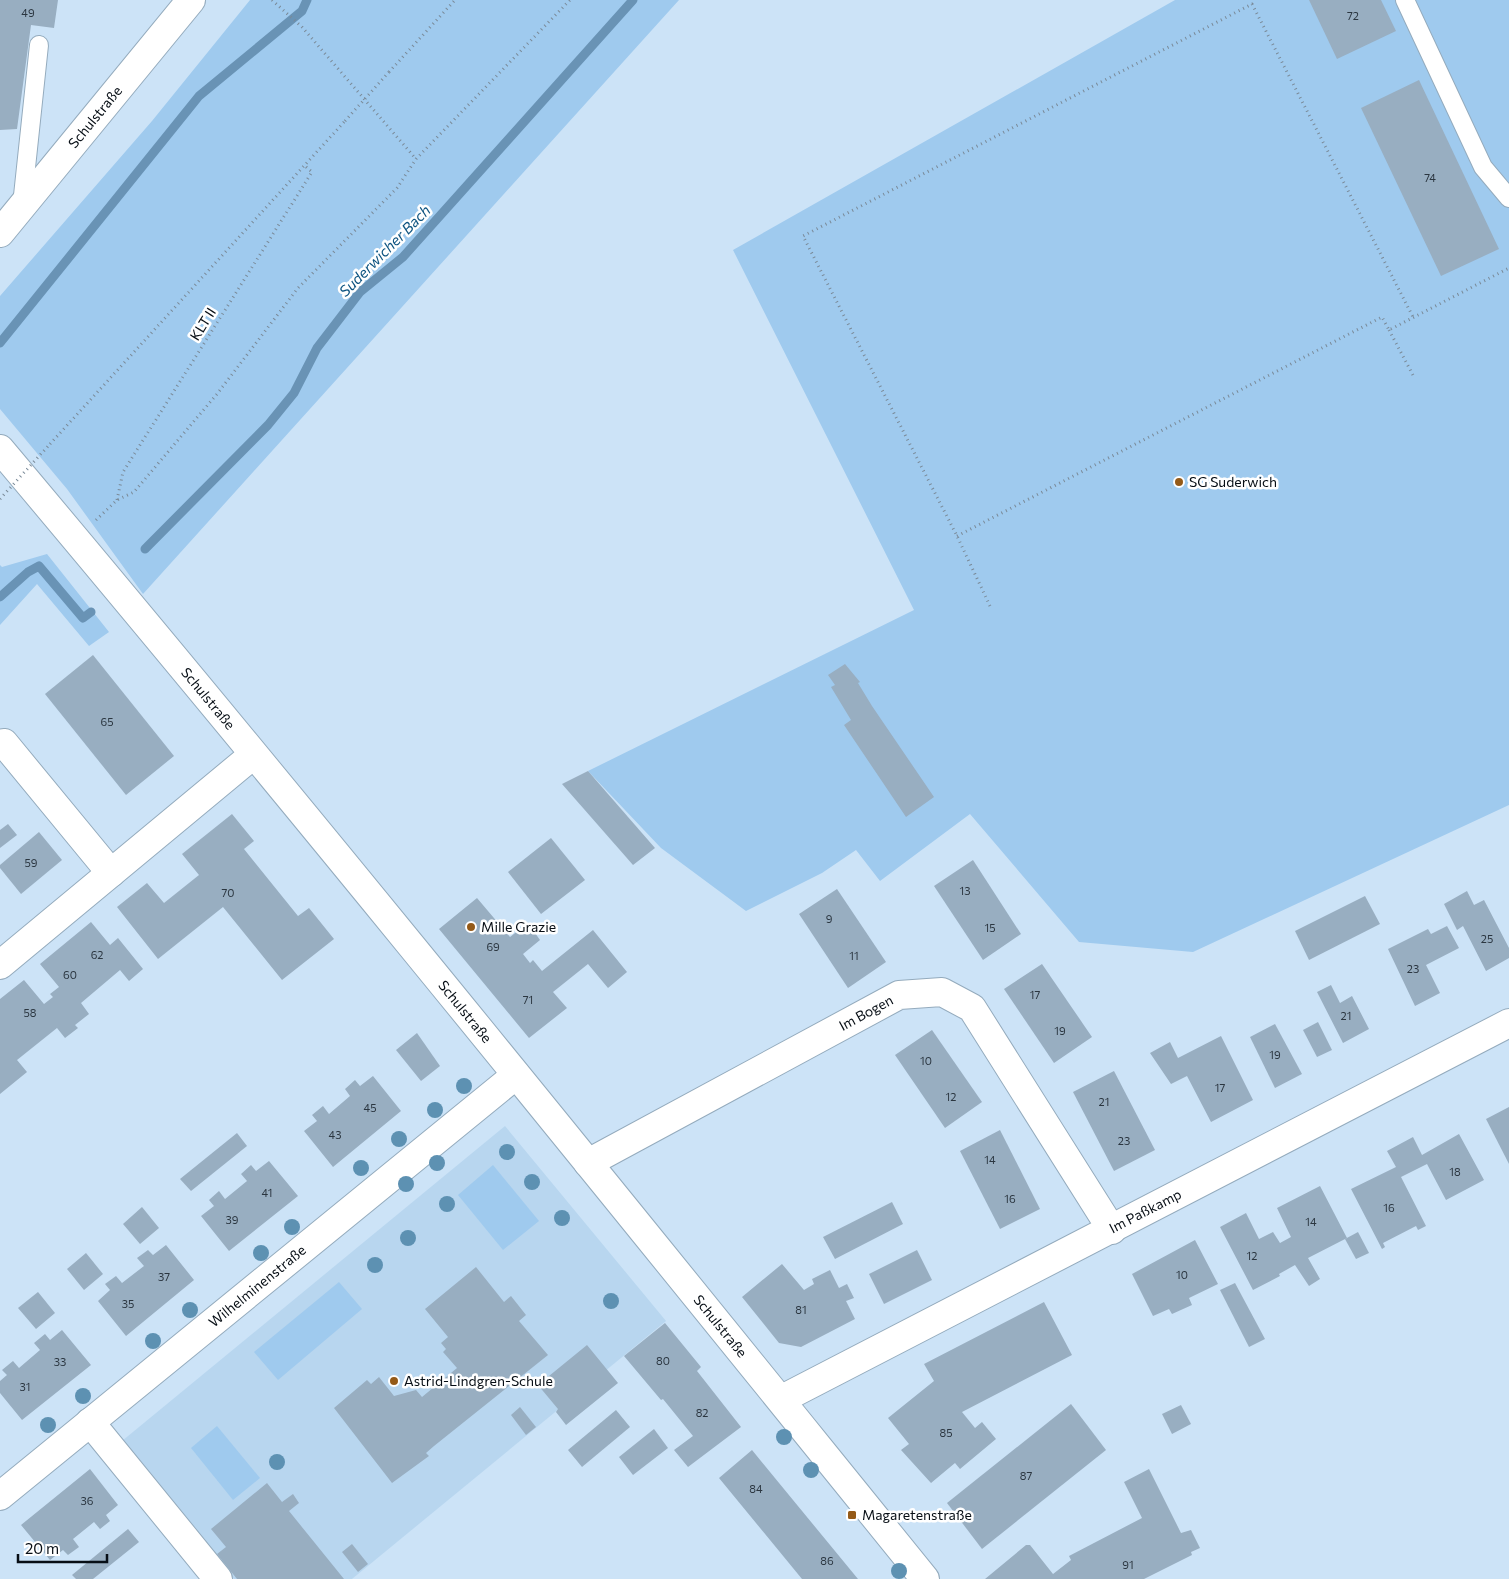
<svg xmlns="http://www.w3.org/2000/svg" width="1509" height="1579" font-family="Commissioner,sans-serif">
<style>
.built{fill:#b8d6ef}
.green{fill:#9fcaee}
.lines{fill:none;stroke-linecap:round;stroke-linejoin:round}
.stream{stroke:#6993b5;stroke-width:9}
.building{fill:#98aec1}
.service-casing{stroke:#94abbd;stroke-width:20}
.minor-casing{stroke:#94abbd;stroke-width:30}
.path{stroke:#7a8a98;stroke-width:3;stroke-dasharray:1 4;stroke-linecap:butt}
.service{stroke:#fff;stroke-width:18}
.minor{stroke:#fff;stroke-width:28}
.path-bridge{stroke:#7a8a98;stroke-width:3;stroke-dasharray:1 4;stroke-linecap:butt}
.tree{fill:#5d91b2}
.poi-dot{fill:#945a18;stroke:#fff;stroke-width:2}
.labels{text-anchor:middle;stroke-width:5;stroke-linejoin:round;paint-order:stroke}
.number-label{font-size:11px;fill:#2b3640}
.street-label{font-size:14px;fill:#070e15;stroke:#fff}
.poi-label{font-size:14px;fill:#070e15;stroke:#fff;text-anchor:start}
.water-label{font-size:15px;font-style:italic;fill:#0e5481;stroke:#fff}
</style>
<rect width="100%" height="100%" fill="#cce3f7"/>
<!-- built -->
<polygon class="built" points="505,1126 666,1321 352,1579 234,1579 122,1441"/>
<!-- green -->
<g class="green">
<polygon points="250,0 679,0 143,594 67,489 0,409 0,296 152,121"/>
<polygon points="1175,0 1509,0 1509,805 1193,952 1079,942 970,814 880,881 856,850 822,873 746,911 661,848 588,771 914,610 733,250"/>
<polygon points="47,554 109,632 89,646 37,584 0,625 0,565 2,567"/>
<polygon points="493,1165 539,1221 503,1250 458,1195"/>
<polygon points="339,1282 362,1309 278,1380 254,1352"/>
<polygon points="217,1426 260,1478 233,1500 191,1448"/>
</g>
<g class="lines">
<!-- stream -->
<g class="stream">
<polyline points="0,343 199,96 302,11 307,0"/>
<polyline points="145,549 268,425 294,393 317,348 360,292 403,257 633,0"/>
<polyline points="0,597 28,572 39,566 83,618 91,612"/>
</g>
</g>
<!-- building -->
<g class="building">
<polygon points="0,0 58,0 54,28 31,25 17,129 0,130"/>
<polygon points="1309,0 1381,0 1396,31 1337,59"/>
<polygon points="1419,80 1499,249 1441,276 1361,108"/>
<polygon points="93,655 174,756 126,795 45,694"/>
<polygon points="845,664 860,682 858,683 872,706 934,797 906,817 844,725 851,720 831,687 835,685 828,675"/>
<polygon points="588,771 655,848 633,865 562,784"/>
<polygon points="232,814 254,841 244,849 298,916 309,908 334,939 282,980 223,907 158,959 117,907 147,883 164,903 199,875 182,854"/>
<polygon points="8,824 17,835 0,848 0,830"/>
<polygon points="39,832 62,860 21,894 0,868 0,865"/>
<polygon points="551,838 585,880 541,914 508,872"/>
<polygon points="973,860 1021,934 983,960 934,886"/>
<polygon points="837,889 886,962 848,988 799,914"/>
<polygon points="1467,891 1474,905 1484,900 1509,948 1509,958 1486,971 1463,926 1457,930 1444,904"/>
<polygon points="1365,896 1380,924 1309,960 1295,931"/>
<polygon points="477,898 510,937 528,923 540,940 523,954 530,963 533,960 542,971 593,930 627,972 608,988 588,964 553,992 567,1008 529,1038 439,929"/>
<polygon points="91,922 110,945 118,938 143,969 129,981 120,970 81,1003 89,1014 75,1025 78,1028 65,1038 57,1028 17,1060 27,1072 0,1094 0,999 24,980 44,1004 53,997 50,994 59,987 40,964"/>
<polygon points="1447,926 1459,948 1426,965 1440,993 1415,1006 1388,949 1428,929 1431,934"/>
<polygon points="1042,964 1092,1037 1054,1063 1004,989"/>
<polygon points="1331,985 1340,1003 1352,996 1369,1029 1343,1043 1317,992"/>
<polygon points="1318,1022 1332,1050 1317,1057 1303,1030"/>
<polygon points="1275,1024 1302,1074 1275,1088 1250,1037"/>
<polygon points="932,1030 982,1102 945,1128 895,1055"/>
<polygon points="417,1033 440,1066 421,1081 396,1050"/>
<polygon points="1221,1036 1253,1100 1211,1122 1187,1076 1171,1084 1150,1053 1170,1042 1178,1058"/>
<polygon points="1114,1071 1155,1150 1114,1171 1073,1092"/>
<polygon points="373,1076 401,1111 333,1167 304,1131 317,1121 312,1115 323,1106 329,1114 350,1096 345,1089 355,1080 360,1086"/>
<polygon points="1509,1107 1509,1164 1486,1119"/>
<polygon points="1000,1130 1040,1209 1000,1229 960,1151"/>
<polygon points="237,1133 247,1146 191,1191 180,1179"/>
<polygon points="1459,1134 1484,1180 1446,1200 1427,1164 1401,1177 1426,1226 1418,1230 1416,1226 1383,1243 1385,1247 1382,1249 1351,1189 1396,1167 1387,1151 1413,1137 1422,1155"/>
<polygon points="269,1161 298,1196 229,1251 201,1216 214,1206 209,1200 219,1191 225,1199 247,1181 241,1174 251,1165 256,1171"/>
<polygon points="1320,1186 1347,1238 1308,1258 1320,1279 1309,1286 1295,1265 1279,1274 1280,1276 1253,1290 1220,1227 1246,1213 1259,1239 1273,1232 1280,1243 1291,1237 1277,1208"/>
<polygon points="892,1202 903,1224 835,1259 823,1237"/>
<polygon points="142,1207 159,1228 140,1244 123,1224"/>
<polygon points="1358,1232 1369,1253 1356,1259 1345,1239"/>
<polygon points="1195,1240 1218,1284 1189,1298 1192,1305 1172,1314 1169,1309 1153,1316 1132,1274"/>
<polygon points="166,1245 194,1280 126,1336 98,1301 110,1290 105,1284 116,1276 122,1283 144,1266 137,1258 148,1250 153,1255"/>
<polygon points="917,1250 932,1280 884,1304 869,1274"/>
<polygon points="86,1253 103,1274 84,1290 67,1269"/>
<polygon points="782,1264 804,1290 814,1284 812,1279 830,1270 839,1288 847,1284 854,1298 846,1301 855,1319 801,1347 779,1343 742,1297"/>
<polygon points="476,1267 504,1302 511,1296 526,1315 519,1321 548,1355 434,1446 426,1453 429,1456 392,1483 334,1408 367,1380 371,1384 379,1377 394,1396 416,1390 422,1397 457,1368 443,1352 446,1349 441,1343 448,1337 425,1309"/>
<polygon points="1235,1283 1265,1339 1249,1347 1220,1290"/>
<polygon points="38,1292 55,1313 36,1329 18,1308"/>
<polygon points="1044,1302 1072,1355 962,1412 975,1428 982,1422 996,1439 960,1469 955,1463 931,1483 901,1450 909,1444 888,1418 934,1381 924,1364"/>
<polygon points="665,1323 701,1367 697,1371 741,1427 688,1467 674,1450 693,1436 663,1399 661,1400 624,1356"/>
<polygon points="62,1330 91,1365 22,1420 0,1393 0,1381 7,1375 2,1370 13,1361 19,1368 40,1350 34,1343 45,1334 50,1340"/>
<polygon points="587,1345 618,1383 566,1425 556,1412 558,1409 538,1385"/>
<polygon points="1071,1404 1106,1450 982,1549 947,1503"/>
<polygon points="1181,1405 1191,1424 1172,1434 1162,1414"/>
<polygon points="520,1407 536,1427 526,1435 511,1415"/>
<polygon points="616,1410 630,1427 582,1467 568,1450"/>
<polygon points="654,1429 668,1448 633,1475 619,1457"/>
<polygon points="752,1450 793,1500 858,1579 802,1579 719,1478"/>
<polygon points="90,1469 118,1505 106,1515 110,1521 100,1529 94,1522 73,1539 79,1547 68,1555 63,1550 50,1560 21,1525"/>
<polygon points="1149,1469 1181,1533 1191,1530 1200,1548 1191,1552 1192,1555 1144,1579 985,1579 1026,1545 1030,1545 1053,1574 1071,1560 1069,1556 1142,1518 1124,1482"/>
<polygon points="267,1483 282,1502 293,1494 299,1503 289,1511 344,1579 237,1579 217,1554 226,1547 211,1529"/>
<polygon points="128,1529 139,1542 93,1579 76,1579 72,1575"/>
<polygon points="352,1544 368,1564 358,1572 342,1552"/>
</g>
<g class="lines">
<defs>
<g id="service">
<polyline points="1405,0 1483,167 1509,198"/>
<polyline points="22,205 39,45"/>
</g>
<g id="minor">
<path id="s1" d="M0 233 191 0"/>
<path id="s2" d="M0 449C314 822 619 1201 925 1579"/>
<polyline points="4,743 111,873"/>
<polyline points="0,965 253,755"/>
<path id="s3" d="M588 1163 899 995 942 992 972 1008 1112 1230"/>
<path id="s4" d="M782 1399 1509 1023"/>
<polyline points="90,1422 218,1579"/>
<path id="s5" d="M0 1496 516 1075"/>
</g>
</defs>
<!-- service casing -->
<use href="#service" class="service-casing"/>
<!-- minor casing -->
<use href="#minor" class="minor-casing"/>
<!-- path -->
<g class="path">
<polyline points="272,0 302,27 416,159"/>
<polyline points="389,72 455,0"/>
<polyline points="1389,330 1414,377"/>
<polyline points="50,444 345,121"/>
<polyline points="117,500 123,472 312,172 305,166"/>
<polyline points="96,520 117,500 134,492 217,394 298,288 397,188 416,159 570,0"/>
<polyline points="957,536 1382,317 1389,330 1509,268"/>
<polyline points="990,606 957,536 803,236 1252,4 1413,317"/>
</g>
<!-- service -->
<use href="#service" class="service"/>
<!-- minor -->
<use href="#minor" class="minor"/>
<!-- path-bridge -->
<g class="path-bridge">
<polyline points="345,121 389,72"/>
<polyline points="0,499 50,444"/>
</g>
</g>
<!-- trees -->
<g class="tree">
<circle cx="464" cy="1086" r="8"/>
<circle cx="435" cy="1110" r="8"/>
<circle cx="399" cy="1139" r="8"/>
<circle cx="507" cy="1152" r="8"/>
<circle cx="437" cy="1163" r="8"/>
<circle cx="361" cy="1168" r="8"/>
<circle cx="532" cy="1182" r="8"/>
<circle cx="406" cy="1184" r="8"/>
<circle cx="447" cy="1204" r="8"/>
<circle cx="562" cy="1218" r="8"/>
<circle cx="292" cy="1227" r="8"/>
<circle cx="408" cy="1238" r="8"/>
<circle cx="261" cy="1253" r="8"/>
<circle cx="375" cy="1265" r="8"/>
<circle cx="611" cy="1301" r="8"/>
<circle cx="190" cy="1310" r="8"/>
<circle cx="153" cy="1341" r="8"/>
<circle cx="83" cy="1396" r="8"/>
<circle cx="48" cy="1425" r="8"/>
<circle cx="784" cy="1437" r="8"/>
<circle cx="277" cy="1462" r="8"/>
<circle cx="811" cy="1470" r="8"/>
<circle cx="899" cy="1571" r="8"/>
</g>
<!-- markers -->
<g class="poi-dot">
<circle cx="1179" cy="482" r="5"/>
<circle cx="471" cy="927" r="5"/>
<circle cx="394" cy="1381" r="5"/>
<rect x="847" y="1510" width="10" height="10" rx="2.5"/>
</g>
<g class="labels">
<!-- number labels -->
<g class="number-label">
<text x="28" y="17">49</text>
<text x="1353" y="20">72</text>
<text x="1430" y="182">74</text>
<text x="107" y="726">65</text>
<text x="31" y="867">59</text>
<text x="965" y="895">13</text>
<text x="228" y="897">70</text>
<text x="829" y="923">9</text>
<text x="990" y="932">15</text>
<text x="1487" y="943">25</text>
<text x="493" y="951">69</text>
<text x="97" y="959">62</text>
<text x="854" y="960">11</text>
<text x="1413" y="973">23</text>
<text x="70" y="979">60</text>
<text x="1035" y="999">17</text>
<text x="528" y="1004">71</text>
<text x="30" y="1017">58</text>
<text x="1346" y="1020">21</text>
<text x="1060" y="1035">19</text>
<text x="1275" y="1059">19</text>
<text x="926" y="1065">10</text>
<text x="1220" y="1092">17</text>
<text x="951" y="1101">12</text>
<text x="1104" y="1106">21</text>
<text x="370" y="1112">45</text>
<text x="335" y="1139">43</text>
<text x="1124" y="1145">23</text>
<text x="990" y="1164">14</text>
<text x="1455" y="1176">18</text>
<text x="267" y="1197">41</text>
<text x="1010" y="1203">16</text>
<text x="1389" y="1212">16</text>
<text x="232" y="1224">39</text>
<text x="1311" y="1226">14</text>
<text x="1252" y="1260">12</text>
<text x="1182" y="1279">10</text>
<text x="164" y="1281">37</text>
<text x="128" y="1308">35</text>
<text x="801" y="1314">81</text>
<text x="663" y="1365">80</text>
<text x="60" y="1366">33</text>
<text x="25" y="1391">31</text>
<text x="702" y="1417">82</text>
<text x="946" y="1437">85</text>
<text x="1026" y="1480">87</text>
<text x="756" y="1493">84</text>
<text x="87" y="1505">36</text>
<text x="827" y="1565">86</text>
<text x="1128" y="1569">91</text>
</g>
<!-- street labels -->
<g class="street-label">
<text dy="5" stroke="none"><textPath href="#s1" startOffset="150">Schulstraße</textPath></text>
<text transform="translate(203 324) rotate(-58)" y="5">KLT II</text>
<text dy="5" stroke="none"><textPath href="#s2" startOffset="325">Schulstraße</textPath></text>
<text dy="5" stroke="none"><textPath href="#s3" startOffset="316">Im Bogen</textPath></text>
<text dy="5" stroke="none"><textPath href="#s2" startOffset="730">Schulstraße</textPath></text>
<text dy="5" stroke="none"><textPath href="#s4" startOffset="409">Im Paßkamp</textPath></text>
<text dy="5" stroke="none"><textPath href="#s5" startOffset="332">Wilhelminenstraße</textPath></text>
<text dy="5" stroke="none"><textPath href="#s2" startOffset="1135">Schulstraße</textPath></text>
</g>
<!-- poi labels -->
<g class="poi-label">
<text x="1189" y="487">SG Suderwich</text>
<text x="481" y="932">Mille Grazie</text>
<text x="404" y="1386">Astrid-Lindgren-Schule</text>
<text x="862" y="1520">Magaretenstraße</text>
</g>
<!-- water labels -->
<g class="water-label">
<text transform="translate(385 251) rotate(-45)" y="5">Suderwicher Bach</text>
</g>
</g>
<!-- scale -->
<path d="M18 1554v8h89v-8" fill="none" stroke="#070e15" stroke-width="2.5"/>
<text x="25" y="1554" font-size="15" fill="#070e15" stroke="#ffffff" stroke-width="4" paint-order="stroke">20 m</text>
</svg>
